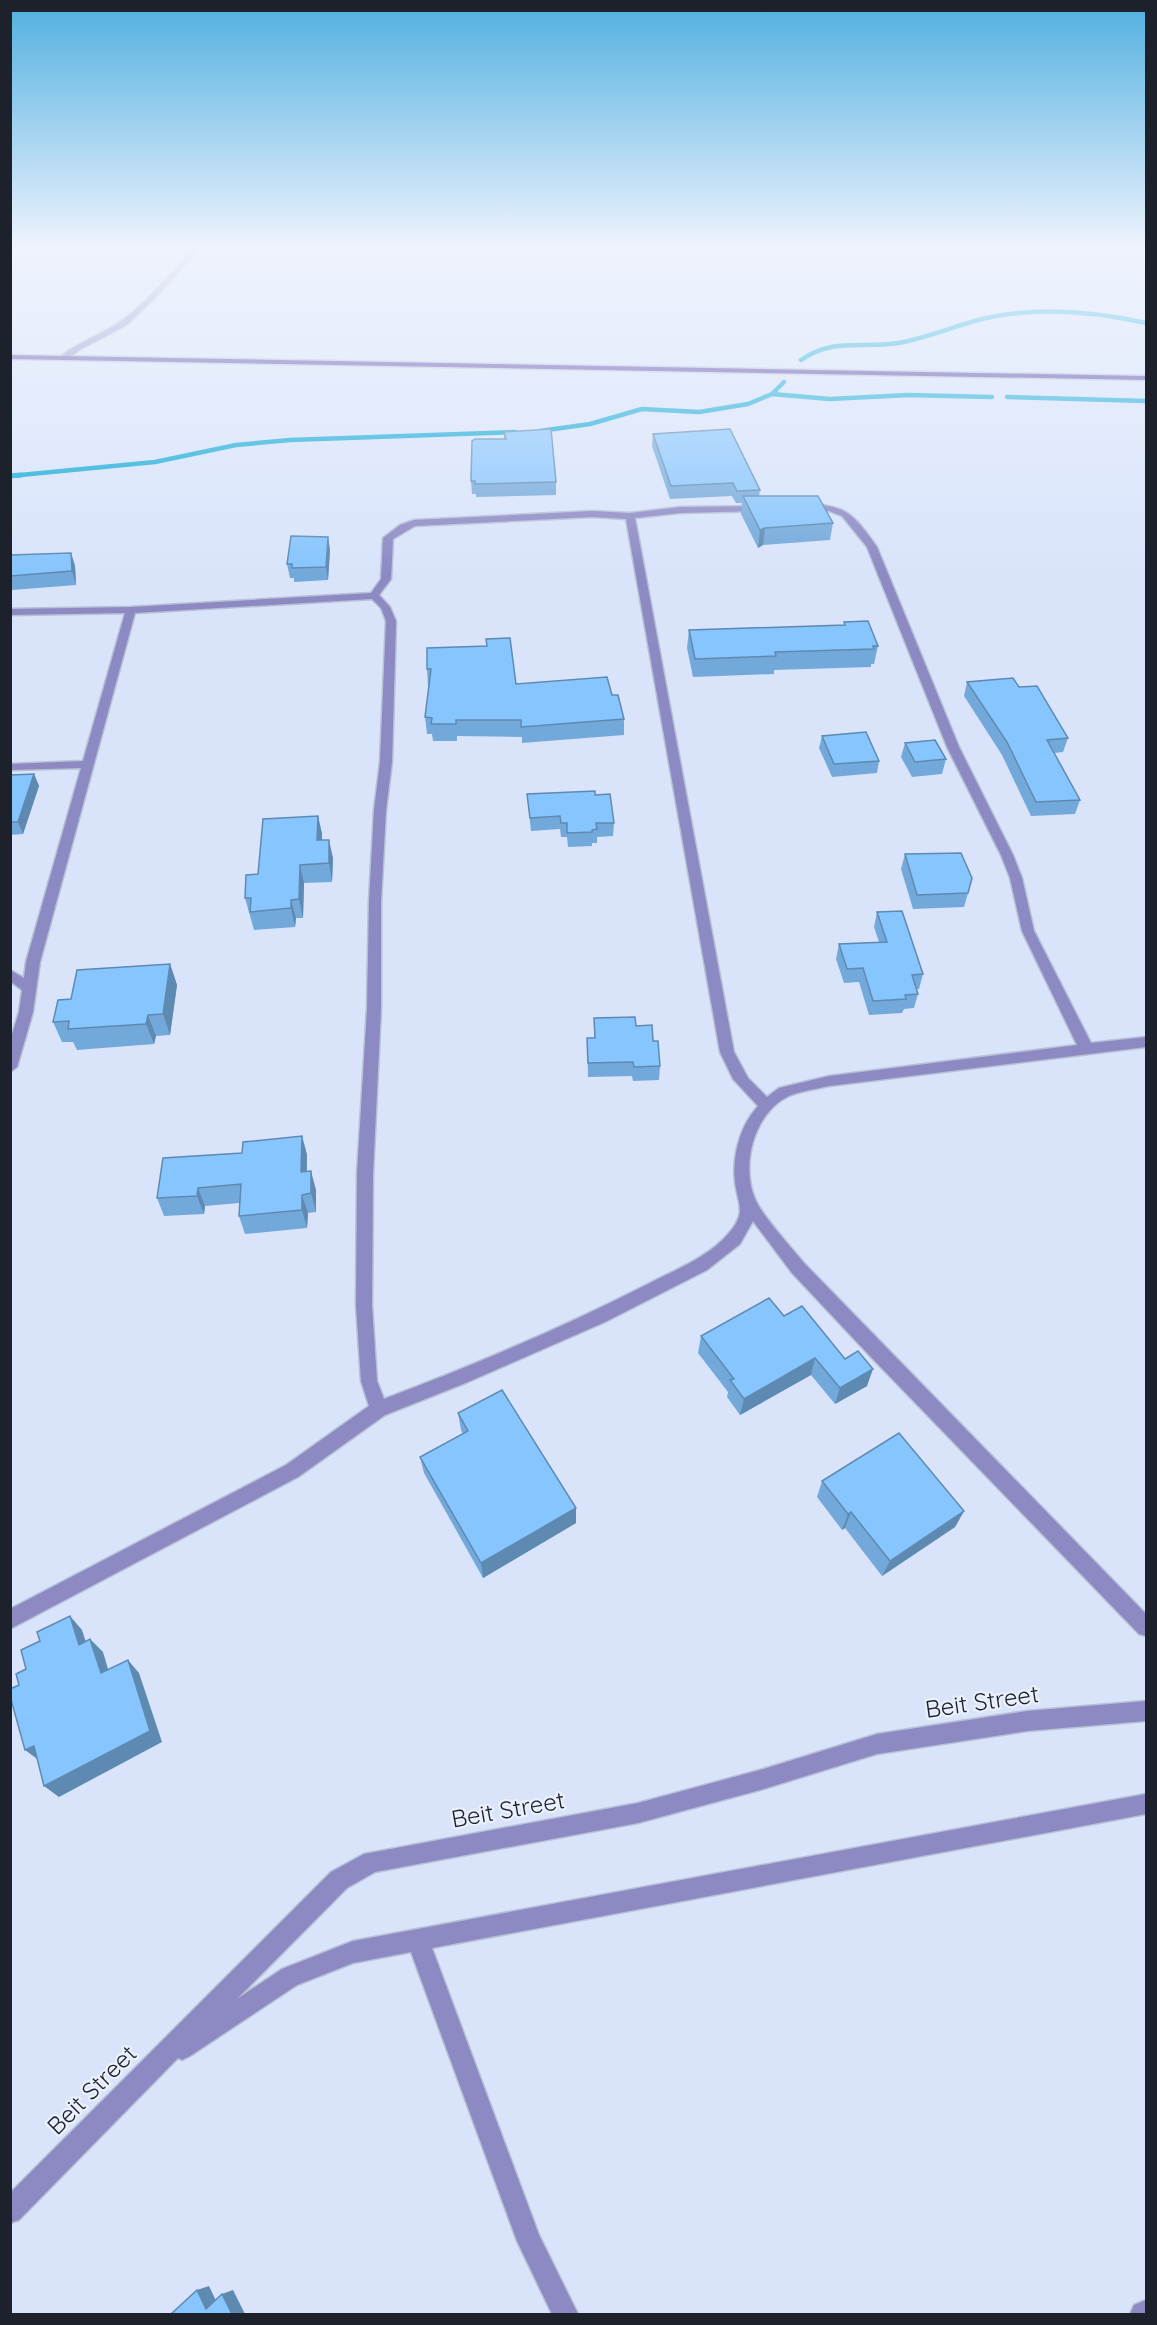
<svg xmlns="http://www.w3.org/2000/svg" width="1157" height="2325" font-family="Quicksand,sans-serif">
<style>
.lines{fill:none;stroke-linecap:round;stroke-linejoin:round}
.stream-far1{stroke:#0ba7d4;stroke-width:4.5}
.stream{stroke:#0ba7d4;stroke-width:5}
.minor-casing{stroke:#b7c1d6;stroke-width:3}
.primary-casing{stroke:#b7c1d6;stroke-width:3}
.minor{fill:#8d89c3;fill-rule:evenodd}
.primary{fill:#4c38a0;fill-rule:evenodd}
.wall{fill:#73a9da}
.shaded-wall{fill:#5e8ab1}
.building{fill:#86c5fd;stroke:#5e8ab1;stroke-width:1.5}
.labels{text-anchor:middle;stroke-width:4.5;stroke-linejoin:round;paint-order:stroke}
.near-street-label{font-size:24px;fill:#1c212b;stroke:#ebf1fc}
</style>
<rect width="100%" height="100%" fill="#d9e4fb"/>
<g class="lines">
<!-- stream-far1 -->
<g class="stream-far1">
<path d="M801 360C834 337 862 349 898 343 927 338 954 326 982 319 1036 306 1092 311 1146 323"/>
<polyline points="772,394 830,399 908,395 992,397"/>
<polyline points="1007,397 1146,401"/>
<polyline points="540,431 590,424 642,409 699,412 748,404 772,394 784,382"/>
<polyline points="10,476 155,462 236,445 290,440 515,432"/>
</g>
<!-- stream -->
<polyline class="stream" points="10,476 21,475"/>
<defs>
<g id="minor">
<path d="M193 249H200L154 299 127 325 81 349 67 360H61V356C79 341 102 335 121 321 149 301 170 273 193 249Z"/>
<path d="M804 504C845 504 854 514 877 547L959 747 1013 855 1022 878 1034 931 1091 1043 1146 1037V1047L829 1086C816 1089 800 1091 789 1096 753 1113 740 1167 756 1201 764 1218 791 1247 804 1263L1146 1614V1636L1139 1634 870 1356 792 1273 753 1221 740 1244 707 1270 605 1322 468 1382 385 1415 298 1477 10 1629V1609L286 1465 369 1406 361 1381 356 1305 357 1174 367 1009 369 901 374 810 380 762 386 621 381 608 372 599 135 613 40 962 33 1012 17 1067 10 1072V1041L19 1012 22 990 10 981V970L24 978 26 962 81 768 10 770V764L83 761 125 613 10 615V609L131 607 371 593 381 579 383 538 400 525 414 520 592 511 630 513 680 507 765 506V510L762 511 680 513 635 518 734 1052 748 1078 767 1097 779 1088 829 1076 1077 1045 1022 931 1010 878 1001 855 947 747 867 547 842 516 829 511 801 509V505ZM592 517 626 519 720 1052 733 1079 758 1106C740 1126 732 1155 735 1182 738 1205 747 1212 729 1233 709 1257 675 1270 648 1284 562 1328 474 1365 384 1399L377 1381 372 1305 373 1174 381 1009V901L386 810 392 762 396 621 390 607 379 595 391 579 393 539 415 526Z"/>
<polygon points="1146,1701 1146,1721 1027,1731 877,1754 760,1790 638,1823 375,1872 347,1888 237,1999 282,1969 353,1941 1146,1794 1146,1814 432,1948 539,2235 578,2314 552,2314 517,2241 411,1952 353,1963 297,1985 190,2056 182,2060 178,2058 19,2220 10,2223 10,2193 331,1872 364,1854 638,1803 760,1770 877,1734 1027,1711"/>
<polygon points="1146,2300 1146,2314 1130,2314 1134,2305"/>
</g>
<polygon id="primary" points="10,355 1146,376 1146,380 10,359"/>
</defs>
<!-- minor casing -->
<use href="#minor" class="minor-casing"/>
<!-- primary casing -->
<use href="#primary" class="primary-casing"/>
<!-- minor -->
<use href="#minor" class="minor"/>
<!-- primary -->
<use href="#primary" class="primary"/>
</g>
<!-- wall -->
<g class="wall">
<polygon points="504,432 556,482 556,495 476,497 476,494 472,494 471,481 504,439"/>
<polygon points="653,434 760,490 759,496 833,523 830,540 763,545 758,548 741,514 742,503 736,503 732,496 670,499 652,446"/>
<polygon points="328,537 330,550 328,580 294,582 294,578 290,578 287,564"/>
<polygon points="71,553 75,566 76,585 12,590 11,595 10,595 10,555"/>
<polygon points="844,622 878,646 874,664 871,664 871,667 774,670 774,674 693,677 687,648 689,630 844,625"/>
<polygon points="427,648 516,684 612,695 624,719 624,735 522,743 522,737 457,736 457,741 433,741 432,734 427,734 425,717 429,686 428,686 427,669"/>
<polygon points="967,682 1068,738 1063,752 1054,753 1080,800 1075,814 1031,816 1002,755 964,696"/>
<polygon points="822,736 879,761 877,773 832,777 819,748"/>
<polygon points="905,743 946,759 942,774 912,777 901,757"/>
<polygon points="34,774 39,786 23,834 10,835 10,775"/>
<polygon points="527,794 595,795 614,823 613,836 597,837 597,843 592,843 592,846 568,847 567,837 561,837 560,829 531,831"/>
<polygon points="318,816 322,834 322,840 333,858 332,882 304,883 303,918 296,918 295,927 254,930 245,898 258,874"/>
<polygon points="905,854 968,893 964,907 913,909 901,869"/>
<polygon points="877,912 923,974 919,989 916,989 918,994 914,1008 904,1009 902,1013 869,1015 859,982 844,983 836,959 839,944 879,942 874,927"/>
<polygon points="170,964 177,985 170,1035 156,1036 154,1044 77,1050 73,1042 62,1042 53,1022 71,999"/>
<polygon points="594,1018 653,1041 660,1066 659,1080 633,1081 632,1076 588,1077 587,1038 594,1038"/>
<polygon points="302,1136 307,1155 307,1172 316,1190 316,1212 308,1213 307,1228 245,1234 239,1216 239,1203 205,1206 204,1214 164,1216 157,1198 242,1153"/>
<polygon points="784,1316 867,1386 835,1404 811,1375 740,1415 727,1397 728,1392 698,1353 701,1336"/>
<polygon points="458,1413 576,1523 483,1578 424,1473 420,1457 463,1434 461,1430"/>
<polygon points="822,1481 964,1511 955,1527 882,1576 845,1528 842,1530 817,1497"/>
</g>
<!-- shaded-wall -->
<g class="shaded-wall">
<polygon points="765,528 763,545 758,548 760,530"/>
<polygon points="328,537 330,550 328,580 326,567"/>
<polygon points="71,553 75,566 76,585 72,571"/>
<polygon points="34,774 39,786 23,834 18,822"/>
<polygon points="318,816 322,834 321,859 317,840"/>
<polygon points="329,840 333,858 332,882 329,863"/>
<polygon points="300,865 304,883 303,918 299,899"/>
<polygon points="291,900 296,918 295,927 291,908"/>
<polygon points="170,964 177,985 170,1035 163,1014"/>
<polygon points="148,1015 156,1036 154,1044 146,1024"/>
<polygon points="302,1136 307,1155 306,1190 301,1172"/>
<polygon points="311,1171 316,1190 316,1212 311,1193"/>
<polygon points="198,1188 205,1206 204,1214 197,1196"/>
<polygon points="302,1195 308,1213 307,1228 302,1210"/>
<polygon points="815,1358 811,1375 740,1415 744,1399"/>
<polygon points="873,1369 867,1386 835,1404 840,1388"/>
<polygon points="576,1508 576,1523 483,1578 481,1563"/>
<polygon points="964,1511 955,1527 882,1576 890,1561"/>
<polygon points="851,1512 845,1528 842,1530 848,1514"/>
<polygon points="70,1616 82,1630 91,1658 79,1645"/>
<polygon points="90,1639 103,1652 113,1686 101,1673"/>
<polygon points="128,1660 139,1673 162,1742 59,1797 44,1786"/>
<polygon points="34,1746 40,1761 25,1750"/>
<polygon points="209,2286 218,2305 206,2309 197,2290"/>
<polygon points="233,2290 245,2314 232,2314 222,2294"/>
</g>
<!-- building -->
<g class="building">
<polygon points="551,429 556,482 475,484 475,481 471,481 472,441 475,439 506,439 504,432"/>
<polygon points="730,429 760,490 737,491 733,483 671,486 653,434"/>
<polygon points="743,496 818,496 833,523 765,528 760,530"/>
<polygon points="291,536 328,537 326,567 292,568 292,564 287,564"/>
<polygon points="71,553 72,571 10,576 10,555"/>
<polygon points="868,621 878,646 873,646 874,649 775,652 776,656 695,659 689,630 845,625 844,622"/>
<polygon points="510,638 516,684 607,677 612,695 618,695 624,719 521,727 521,720 456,720 456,724 431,724 432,718 425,717 431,669 427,669 427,648 487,646 486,639"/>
<polygon points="1013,678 1019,687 1037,686 1068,738 1047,740 1080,800 1036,802 1007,742 967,682"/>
<polygon points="866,732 879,761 834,764 822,736"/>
<polygon points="935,740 946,759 915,762 905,743"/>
<polygon points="34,774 18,822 10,822 10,775"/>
<polygon points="595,791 595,795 610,794 614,823 596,823 597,829 592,830 592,832 567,833 567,823 561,823 560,816 530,818 527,794"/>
<polygon points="318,816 317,840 329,840 329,863 300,865 299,899 291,900 291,908 250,912 251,898 245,898 246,875 258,874 263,819"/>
<polygon points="961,853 972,878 968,893 917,895 905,854"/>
<polygon points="902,911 923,974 912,975 918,994 905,995 906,999 873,1001 863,968 847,969 839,944 887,942 877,912"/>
<polygon points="170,964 163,1014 148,1015 146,1024 68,1029 69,1021 53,1022 58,1000 71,999 77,970"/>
<polygon points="635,1017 636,1026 652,1025 653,1041 658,1041 660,1066 634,1067 633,1062 588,1063 587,1038 595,1038 594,1018"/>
<polygon points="302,1136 301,1172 311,1171 311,1193 302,1195 302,1210 239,1216 241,1184 198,1188 197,1196 157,1198 163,1158 242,1153 243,1142"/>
<polygon points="769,1298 784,1316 802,1306 845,1359 858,1351 873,1369 840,1388 815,1358 744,1399 730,1380 734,1379 701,1336"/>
<polygon points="502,1390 576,1508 481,1563 420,1457 468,1431 458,1413"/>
<polygon points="899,1433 964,1511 890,1561 851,1512 848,1514 822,1481"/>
<polygon points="70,1616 79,1645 90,1639 101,1673 128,1660 150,1731 44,1786 34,1746 25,1750 10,1696 10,1689 19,1685 16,1674 26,1669 21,1650 40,1641 37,1632"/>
<polygon points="197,2290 206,2309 222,2294 232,2314 171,2314"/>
</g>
<!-- sky -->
<linearGradient id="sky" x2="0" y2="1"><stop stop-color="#4fafe0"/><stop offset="0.43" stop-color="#eef3fd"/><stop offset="1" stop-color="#eef3fd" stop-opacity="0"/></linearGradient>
<rect width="1157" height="574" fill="url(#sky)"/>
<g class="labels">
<!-- near-street labels -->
<g class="near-street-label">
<text transform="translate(982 1702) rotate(-8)" y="8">Beit Street</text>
<text transform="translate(508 1810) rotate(-10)" y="8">Beit Street</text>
<text transform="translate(92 2090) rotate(-45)" y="8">Beit Street</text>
</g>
</g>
<!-- border -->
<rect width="1157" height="2325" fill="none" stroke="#1c212b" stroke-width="24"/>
</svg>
